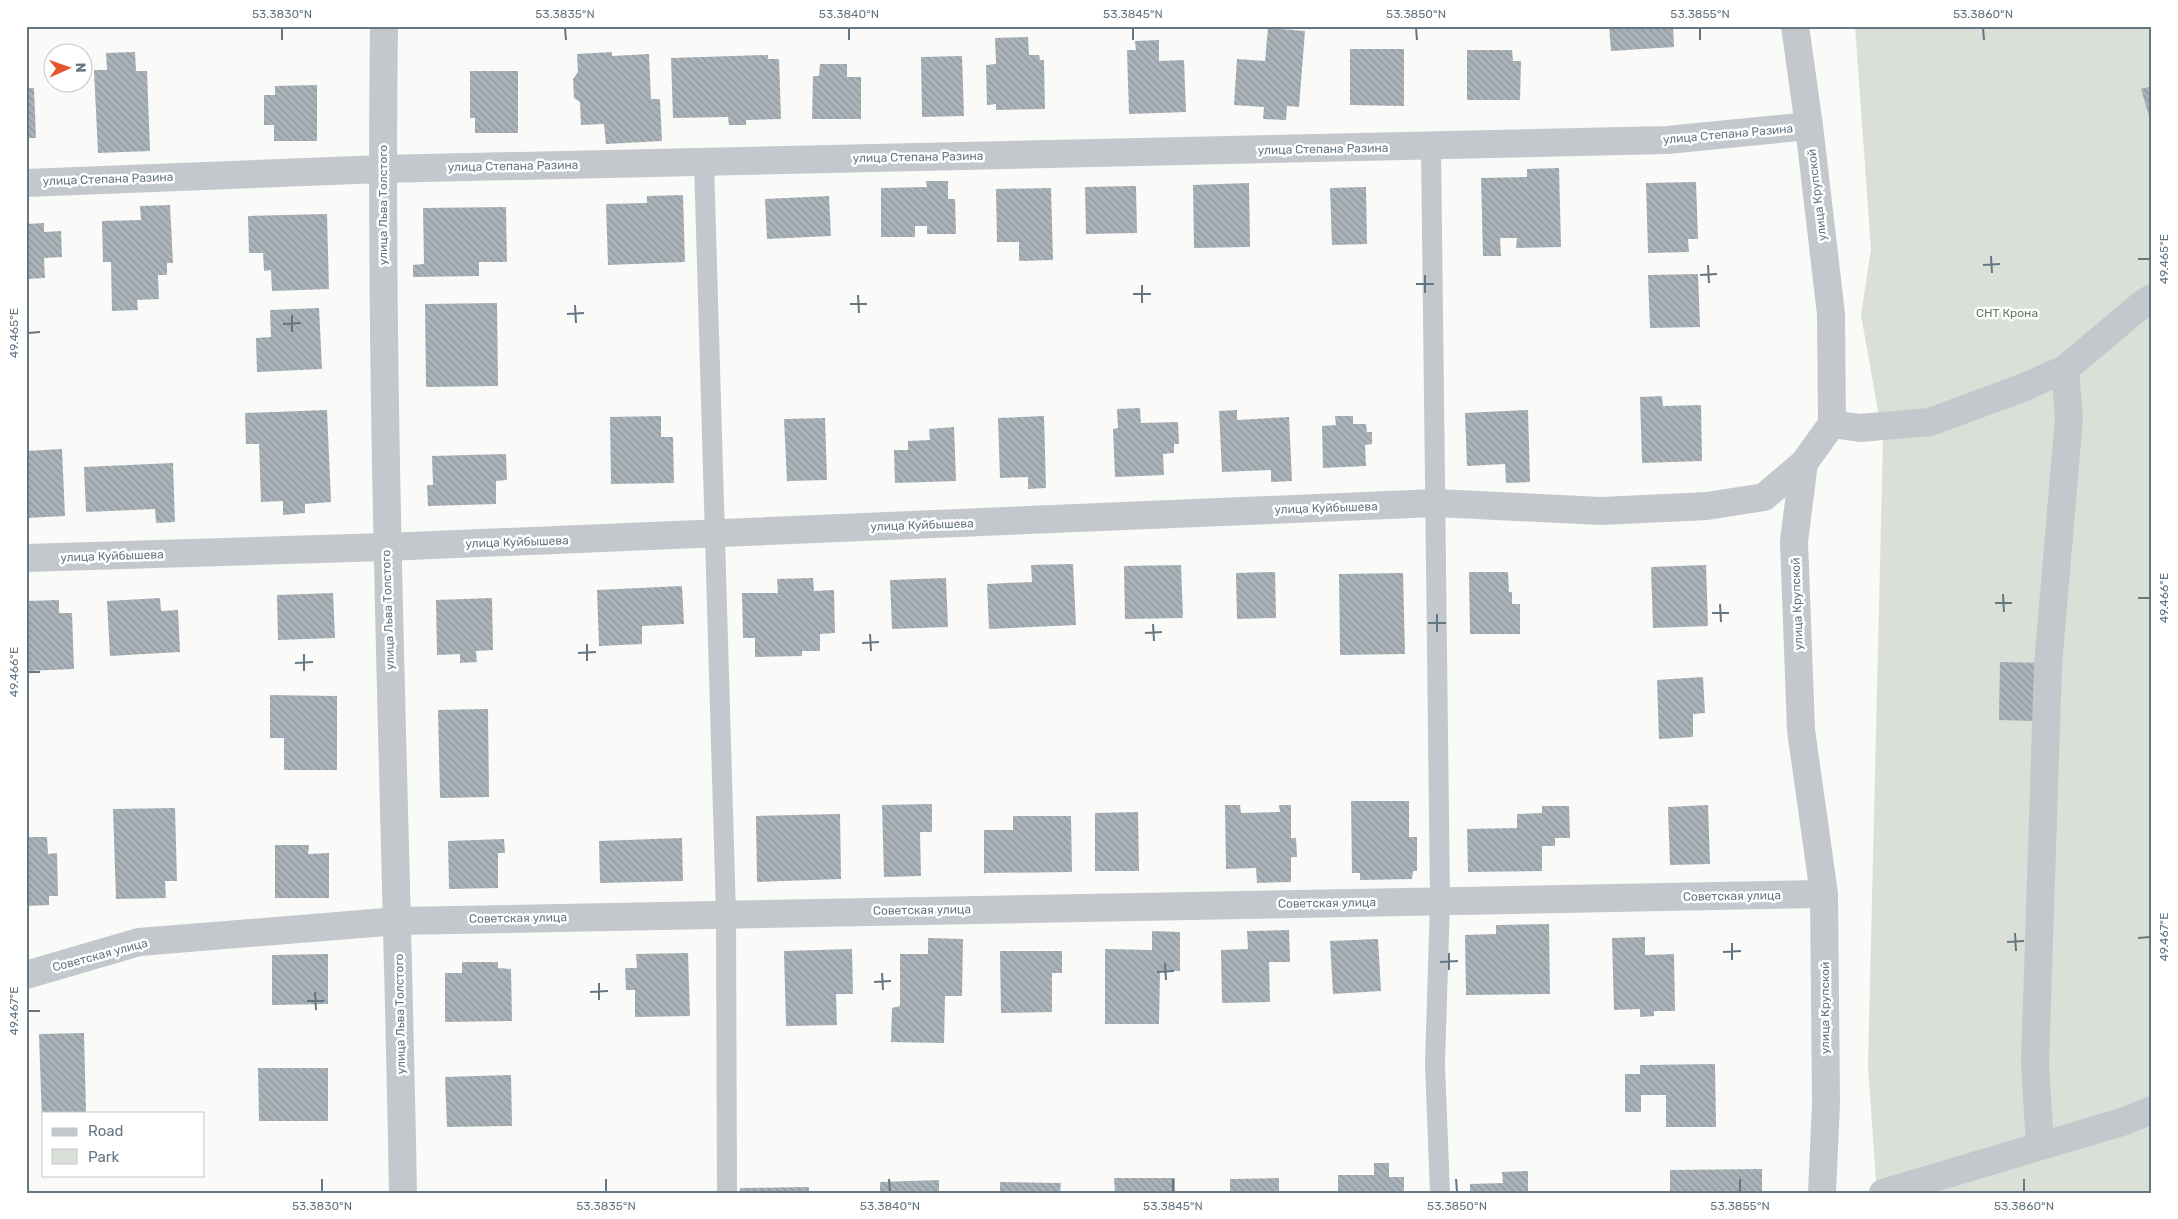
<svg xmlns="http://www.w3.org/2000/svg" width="2178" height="1219" font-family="Rubik,sans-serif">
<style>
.green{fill:#dadfd7}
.building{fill:url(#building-back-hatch)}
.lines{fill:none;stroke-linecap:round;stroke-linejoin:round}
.lane{stroke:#c3c8cc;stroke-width:20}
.street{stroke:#c3c8cc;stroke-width:28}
.ticks{fill:none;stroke:#657683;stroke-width:2}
.labels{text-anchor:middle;stroke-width:5;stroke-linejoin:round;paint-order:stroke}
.street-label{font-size:12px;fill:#657683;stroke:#fff}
.park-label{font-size:12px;fill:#687a64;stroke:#fff}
.neatline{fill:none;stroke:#657683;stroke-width:2}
.ticks-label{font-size:12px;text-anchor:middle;fill:#657683}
</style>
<defs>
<pattern id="building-back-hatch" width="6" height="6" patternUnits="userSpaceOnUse" patternTransform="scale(1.25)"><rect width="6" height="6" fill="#aab3b9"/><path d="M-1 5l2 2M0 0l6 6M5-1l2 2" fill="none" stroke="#8e969c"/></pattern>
</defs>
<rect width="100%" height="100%" fill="#fafaf8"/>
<!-- green -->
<polygon class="green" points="1855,26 2152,26 2152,1193 1869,1193 1876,1181 1868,1067 1883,439 1861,315 1871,249"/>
<!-- building -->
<g class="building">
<polygon points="1609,26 1673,26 1674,47 1611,51"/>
<polygon points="1268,28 1305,31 1299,107 1287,106 1286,120 1263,119 1264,107 1234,105 1237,59 1265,61"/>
<polygon points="1028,37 1029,55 1039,55 1040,60 1044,60 1045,109 996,110 996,104 987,105 986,65 996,64 995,38"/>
<polygon points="1159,40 1159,61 1184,60 1186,112 1129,114 1127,50 1136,50 1135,41"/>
<polygon points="1350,49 1404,49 1404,106 1350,105"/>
<polygon points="1467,50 1512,50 1513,61 1521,61 1520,100 1467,100"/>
<polygon points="135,52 136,71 147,71 150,151 98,153 94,70 107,70 106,53"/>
<polygon points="612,52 612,56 649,54 651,99 660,99 662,141 606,144 604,124 581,125 580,102 574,98 573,79 578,72 577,54"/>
<polygon points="768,55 768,59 779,59 781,119 746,120 746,125 729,125 728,117 673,118 671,58"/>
<polygon points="962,56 964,116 922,117 921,57"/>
<polygon points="820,64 847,64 847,77 861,77 861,119 812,119 813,76 819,76"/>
<polygon points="470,71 518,71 518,133 475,133 475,118 470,118"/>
<polygon points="317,85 317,141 274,141 274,125 264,125 264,95 275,95 275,86"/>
<polygon points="2152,86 2152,123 2151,123 2141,89"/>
<polygon points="26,88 34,88 36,138 26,138"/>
<polygon points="1559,168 1561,247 1516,248 1517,238 1500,238 1501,256 1483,256 1481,178 1527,177 1527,169"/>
<polygon points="926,181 948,181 948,199 955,199 956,234 927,234 927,226 915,226 915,237 881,237 881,188 927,187"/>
<polygon points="1696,182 1698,239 1688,239 1689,252 1648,253 1646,183"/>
<polygon points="1249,183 1250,247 1194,248 1193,185"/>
<polygon points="1136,186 1137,233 1086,234 1085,187"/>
<polygon points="1366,187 1367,244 1332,245 1330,188"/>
<polygon points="1051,188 1053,260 1019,261 1019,242 997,242 996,189"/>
<polygon points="683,195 685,262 608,265 606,204 647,203 647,196"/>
<polygon points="829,196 831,236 767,239 765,199"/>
<polygon points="170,205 173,263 167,263 167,275 158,275 159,299 137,300 138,310 112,311 111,262 103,262 102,221 141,220 140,206"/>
<polygon points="506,207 507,262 479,262 479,276 413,277 413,265 424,264 423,208"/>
<polygon points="327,214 329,289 272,291 271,270 264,271 263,253 249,253 248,216"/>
<polygon points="44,223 44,232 61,231 62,257 44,258 45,278 26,279 26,224"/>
<polygon points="1698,274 1700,327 1650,328 1648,275"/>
<polygon points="497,303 498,386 426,387 425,304"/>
<polygon points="319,308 322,369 257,372 256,338 271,337 270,310"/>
<polygon points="1662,396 1663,406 1701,405 1702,461 1642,463 1640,397"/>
<polygon points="1140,408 1141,423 1178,422 1179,444 1174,444 1174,453 1163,454 1164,475 1115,477 1113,429 1118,428 1117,409"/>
<polygon points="327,410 331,502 305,504 305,513 283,515 283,501 261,502 259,444 246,444 245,413"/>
<polygon points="1237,410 1237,420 1289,417 1292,481 1271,482 1271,470 1222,472 1219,411"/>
<polygon points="1528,410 1530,482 1506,483 1505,464 1467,466 1465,413"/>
<polygon points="661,416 661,437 673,437 674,483 611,484 610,417"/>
<polygon points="1044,416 1046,488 1028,489 1028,477 1000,478 998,418"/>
<polygon points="1335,416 1353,416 1353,424 1366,424 1367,432 1372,432 1372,444 1365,445 1366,466 1323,468 1322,426 1336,425"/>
<polygon points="825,418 827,480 787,481 784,419"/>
<polygon points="954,427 956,481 895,483 894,450 908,450 908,441 930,440 929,429"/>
<polygon points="62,449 65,516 26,518 26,451"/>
<polygon points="506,454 507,480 496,481 496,504 428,506 427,485 433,485 432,456"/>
<polygon points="173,463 175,522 156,523 155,509 86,512 84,467"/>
<polygon points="1073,564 1076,625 989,629 987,584 1032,582 1031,565"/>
<polygon points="1181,565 1183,618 1125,619 1124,566"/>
<polygon points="1706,565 1708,626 1653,628 1651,567"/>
<polygon points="1275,572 1276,618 1237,619 1236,573"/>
<polygon points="1469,572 1508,572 1509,592 1512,592 1512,604 1520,604 1520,634 1470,634"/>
<polygon points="1403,573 1405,654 1340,655 1339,574"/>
<polygon points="813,578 814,591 834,590 835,633 820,634 820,651 802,651 802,656 755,657 755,638 743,638 742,593 778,593 777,579"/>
<polygon points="946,578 948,627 892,629 890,580"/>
<polygon points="682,586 684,624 642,626 642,644 599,646 597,590"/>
<polygon points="333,593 335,638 278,640 277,595"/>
<polygon points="160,598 161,611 178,610 180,652 110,656 107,601"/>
<polygon points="492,598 493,650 476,651 477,662 460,663 460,654 437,655 436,600"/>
<polygon points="59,600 59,613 72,613 74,669 26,671 26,601"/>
<polygon points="2000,662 2040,663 2038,721 1999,720"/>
<polygon points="1703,677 1705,713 1693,714 1693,737 1659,739 1657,680"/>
<polygon points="270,695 337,696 337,770 284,770 284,738 270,738"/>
<polygon points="488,709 489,797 440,798 438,710"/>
<polygon points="1351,801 1409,801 1409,837 1417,837 1417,871 1413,871 1412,879 1360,880 1360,873 1352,873"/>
<polygon points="932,804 932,832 920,832 921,876 884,877 882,805"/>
<polygon points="1225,805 1240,805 1241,813 1280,812 1279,805 1291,805 1291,838 1296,838 1297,857 1291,857 1291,882 1257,883 1256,868 1226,869"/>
<polygon points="1708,805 1710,864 1670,865 1668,807"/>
<polygon points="1542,806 1569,806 1570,838 1555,838 1555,846 1542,846 1542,871 1468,872 1467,829 1517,828 1517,814 1542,813"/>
<polygon points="175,808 177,881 165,881 166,898 116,899 113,809"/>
<polygon points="1138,812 1139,871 1095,871 1095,813"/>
<polygon points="840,814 841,879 757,882 756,816"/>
<polygon points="1013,816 1071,816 1072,872 984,873 984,830 1013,830"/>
<polygon points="26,837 47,837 48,854 57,853 58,896 49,896 49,905 26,906"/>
<polygon points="682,838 683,881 600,883 599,841"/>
<polygon points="504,839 505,853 498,853 498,888 449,889 448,841"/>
<polygon points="275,845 309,845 308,854 329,853 329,898 275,898"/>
<polygon points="1549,924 1550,994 1466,995 1465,935 1496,934 1496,925"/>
<polygon points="1289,930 1290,962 1269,962 1270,1002 1222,1003 1221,950 1248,949 1247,931"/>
<polygon points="1152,931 1180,932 1180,971 1160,971 1159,1024 1105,1024 1105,949 1152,950"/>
<polygon points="1645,937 1645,955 1674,954 1675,1011 1654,1011 1654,1016 1640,1017 1640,1009 1614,1010 1612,938"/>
<polygon points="928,938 963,939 962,996 945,996 944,1043 891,1042 892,1008 900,1006 900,954 928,954"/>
<polygon points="1378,939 1381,991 1333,994 1330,941"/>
<polygon points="852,949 853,994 836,994 837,1025 786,1026 784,951"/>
<polygon points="1000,951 1062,951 1062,973 1052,973 1052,1012 1001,1013"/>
<polygon points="688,953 690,1016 635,1017 635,990 626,990 625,968 637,968 636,954"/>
<polygon points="328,954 328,1004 272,1005 272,955"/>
<polygon points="462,962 498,962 498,968 511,969 512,1021 445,1022 445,973 462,973"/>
<polygon points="84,1033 86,1113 44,1113 44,1122 42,1122 39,1034"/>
<polygon points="1715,1064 1716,1127 1666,1127 1666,1095 1641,1095 1641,1112 1625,1112 1625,1074 1640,1074 1640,1065"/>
<polygon points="258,1068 328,1068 328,1121 259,1121"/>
<polygon points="511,1075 512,1126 447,1127 445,1077"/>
<polygon points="1374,1163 1389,1163 1389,1177 1404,1177 1404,1193 1338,1193 1338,1175 1374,1175"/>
<polygon points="1762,1169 1762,1193 1670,1193 1670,1170"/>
<polygon points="1528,1171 1528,1193 1470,1193 1470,1184 1503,1183 1502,1172"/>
<polygon points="1114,1178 1175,1178 1175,1193 1115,1193"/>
<polygon points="1279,1178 1279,1193 1230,1193 1230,1179"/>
<polygon points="939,1180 939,1193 880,1193 880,1182"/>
<polygon points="1000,1182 1061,1183 1060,1193 1000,1193"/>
<polygon points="809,1187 809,1193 740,1193 740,1188"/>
</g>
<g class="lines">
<!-- lane -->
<g class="lane">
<polyline points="1431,146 1440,901 1435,1064 1440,1193"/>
<polyline points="704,162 726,914 727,1193"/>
</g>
<!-- street -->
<g class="street">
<path d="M384 26C379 415 396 804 403 1193"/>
<polyline points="1795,26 1809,126 1831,314 1832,424 1804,463 1794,541 1801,730 1824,894 1826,1103 1822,1193"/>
<polyline points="26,183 382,169 1667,140 1809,126"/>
<polyline points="1832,424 1860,428 1930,422 2022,388 2065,369 2140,306 2152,298"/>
<polyline points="26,558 386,547 1436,503 1601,511 1707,506 1764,497 1804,463"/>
<polyline points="26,975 139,942 398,921 1824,894"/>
<polyline points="2040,1146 2035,1063 2048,665 2069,418 2065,369"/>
<polyline points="1883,1193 2122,1122 2152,1110"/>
</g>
</g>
<!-- ticks -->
<path class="ticks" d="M282 28V40M565 28 566 40M849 28V40M1133 28V40M1416 28 1417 40M1700 28V40M1983 28 1984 40M1991 256 1992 273M2138 259H2150M1708 265 1709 283M1983 265 2000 264M1425 275V293M1700 275 1717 274M1416 284H1434M1142 285V303M1133 294H1151M858 295 859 313M850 304H867M575 305 576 323M567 314 584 313M292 315V332M283 324 301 323M28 333 40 332M2003 594 2004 612M2138 598H2150M1995 603H2012M1720 604 1721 622M1712 613H1729M1437 614V632M1428 623H1446M1153 624 1154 641M1145 633 1162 632M870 634 871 651M862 643 879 642M587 644V661M578 653 596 652M304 654V671M295 663 313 662M28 672H40M2015 933 2016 951M2138 938 2150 937M2007 942 2024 941M1732 943V960M1723 952 1741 951M1449 953V970M1440 962 1458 961M1165 963 1166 980M1157 972 1174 971M882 973 883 990M874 982 891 981M599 983V1000M315 992 316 1010M590 992 608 991M307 1001H324M28 1011H40M322 1179V1192M606 1179V1192M889 1179 890 1192M1173 1179V1192M1456 1179 1457 1192M1740 1179V1192M2024 1179V1192"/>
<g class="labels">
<!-- street labels -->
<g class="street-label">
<text transform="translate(1728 134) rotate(-5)" y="4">улица Степана Разина</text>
<text transform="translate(1323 149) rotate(-1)" y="4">улица Степана Разина</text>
<text transform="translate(918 157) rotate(-1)" y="4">улица Степана Разина</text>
<text transform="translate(513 166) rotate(-1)" y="4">улица Степана Разина</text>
<text transform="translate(108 179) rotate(-2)" y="4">улица Степана Разина</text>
<text transform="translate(1817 195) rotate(-97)" y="4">улица Крупской</text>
<text transform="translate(383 205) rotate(-90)" y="4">улица Льва Толстого</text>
<text transform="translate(1326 508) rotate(-2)" y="4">улица Куйбышева</text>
<text transform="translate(922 525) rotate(-2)" y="4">улица Куйбышева</text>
<text transform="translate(517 542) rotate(-2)" y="4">улица Куйбышева</text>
<text transform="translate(112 556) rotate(-2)" y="4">улица Куйбышева</text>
<text transform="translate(1797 604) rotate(-92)" y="4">улица Крупской</text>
<text transform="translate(388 610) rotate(-92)" y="4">улица Льва Толстого</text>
<text transform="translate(1732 896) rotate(-1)" y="4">Советская улица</text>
<text transform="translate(1327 903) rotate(-1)" y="4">Советская улица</text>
<text transform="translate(922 910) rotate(-1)" y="4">Советская улица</text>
<text transform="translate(518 918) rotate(-1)" y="4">Советская улица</text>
<text transform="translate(100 955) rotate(-15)" y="4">Советская улица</text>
<text transform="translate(1825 1008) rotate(-90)" y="4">улица Крупской</text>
<text transform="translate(400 1014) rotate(-91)" y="4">улица Льва Толстого</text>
</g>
<!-- park labels -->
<g class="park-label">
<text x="2007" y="317">СНТ Крона</text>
</g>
</g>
<!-- border -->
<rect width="2178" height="1219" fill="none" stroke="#ffffff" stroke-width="55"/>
<!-- legend -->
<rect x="42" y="1112" width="162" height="65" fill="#ffffff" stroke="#c1c8cd"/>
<rect x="52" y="1128" width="25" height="8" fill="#c3c8cc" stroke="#c1c8cd"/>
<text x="88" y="1136" font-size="15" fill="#657683">Road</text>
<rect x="52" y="1149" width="25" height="15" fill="#dadfd7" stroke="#c1c8cd"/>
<text x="88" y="1162" font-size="15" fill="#657683">Park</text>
<!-- north arrow -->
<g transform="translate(68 68) rotate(88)"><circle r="24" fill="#ffffff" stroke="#c1c8cd"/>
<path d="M0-4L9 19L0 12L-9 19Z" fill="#e4572e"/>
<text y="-8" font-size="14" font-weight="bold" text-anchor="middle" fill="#657683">N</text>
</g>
<rect x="28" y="28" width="2122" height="1164" class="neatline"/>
<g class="ticks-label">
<text x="282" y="18">53.3830°N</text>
<text x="565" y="18">53.3835°N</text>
<text x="849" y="18">53.3840°N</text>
<text x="1133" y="18">53.3845°N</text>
<text x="1416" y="18">53.3850°N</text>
<text x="1700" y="18">53.3855°N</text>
<text x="1983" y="18">53.3860°N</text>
<text transform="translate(2164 259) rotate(-90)" y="4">49.465°E</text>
<text transform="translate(14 333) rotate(-90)" y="4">49.465°E</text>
<text transform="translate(2164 598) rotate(-90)" y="4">49.466°E</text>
<text transform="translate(14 672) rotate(-90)" y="4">49.466°E</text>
<text transform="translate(2164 937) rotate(-90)" y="4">49.467°E</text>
<text transform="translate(14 1011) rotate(-90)" y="4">49.467°E</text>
<text x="322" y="1210">53.3830°N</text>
<text x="606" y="1210">53.3835°N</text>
<text x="890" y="1210">53.3840°N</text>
<text x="1173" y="1210">53.3845°N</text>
<text x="1457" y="1210">53.3850°N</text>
<text x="1740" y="1210">53.3855°N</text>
<text x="2024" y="1210">53.3860°N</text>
</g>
</svg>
